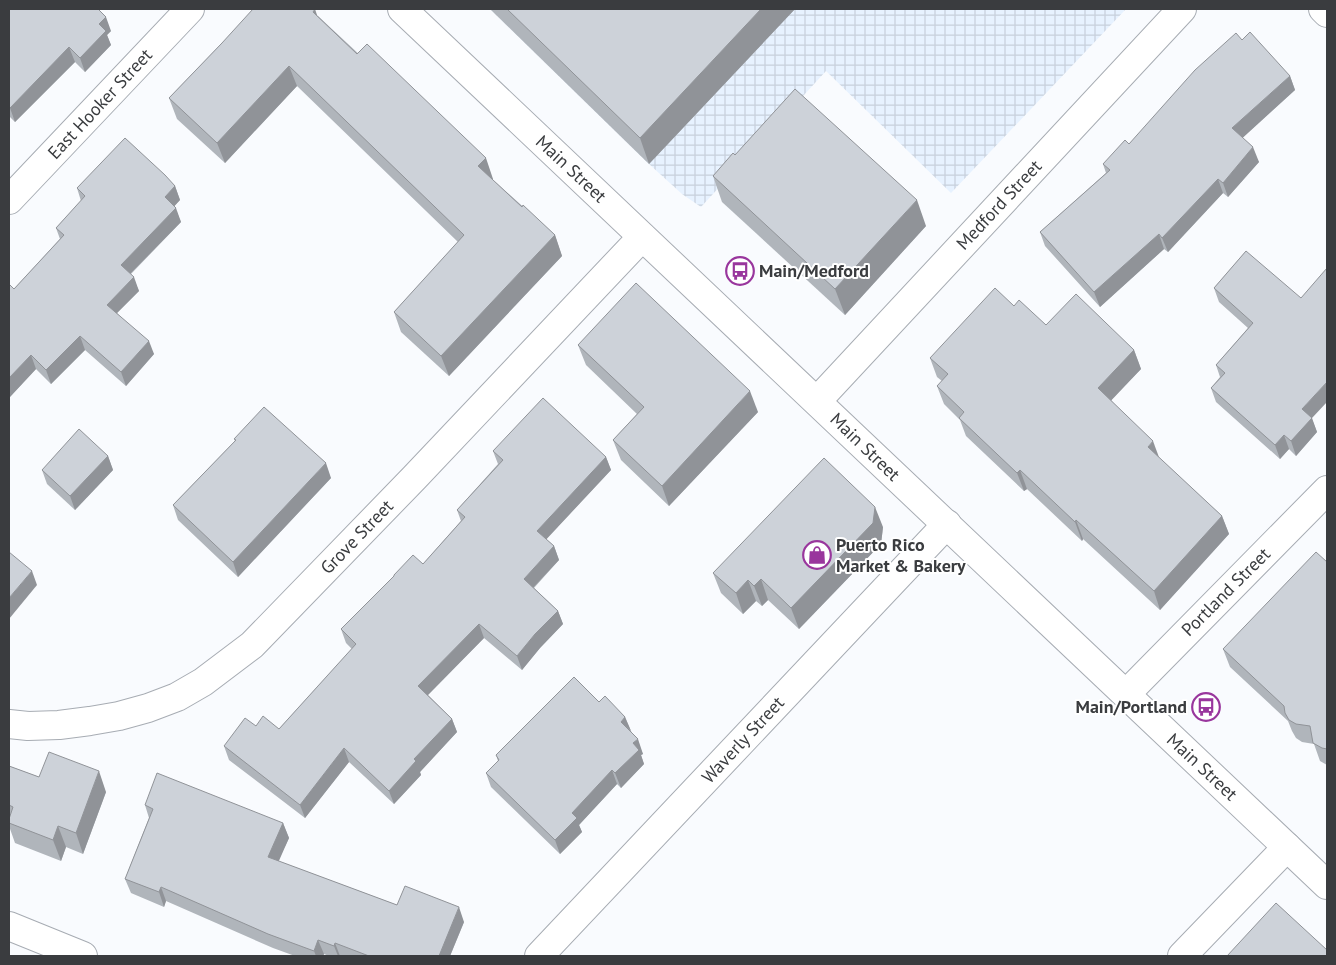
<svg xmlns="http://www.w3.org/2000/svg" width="1336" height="965" font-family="'PT Sans',sans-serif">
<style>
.industrial{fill:url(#industrial-grid)}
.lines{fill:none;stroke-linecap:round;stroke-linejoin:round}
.street-casing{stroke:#a7acb3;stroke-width:30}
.secondary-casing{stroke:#a7acb3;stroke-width:30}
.street{stroke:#fff;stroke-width:28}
.secondary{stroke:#fff;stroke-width:28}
.wall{fill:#b0b5bb}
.shaded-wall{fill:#909398}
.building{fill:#cdd2d9;stroke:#909398}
.labels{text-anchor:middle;stroke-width:4;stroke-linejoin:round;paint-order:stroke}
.street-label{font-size:18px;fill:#3a3c3f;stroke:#fff}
.poi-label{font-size:18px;font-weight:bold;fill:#3a3c3f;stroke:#fff;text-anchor:start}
</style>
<defs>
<pattern id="industrial-grid" width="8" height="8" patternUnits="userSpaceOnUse" patternTransform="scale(1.25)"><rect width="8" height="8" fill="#e7f2ff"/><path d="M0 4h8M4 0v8" fill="none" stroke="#c7d0dc"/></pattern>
</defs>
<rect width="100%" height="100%" fill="#f9fbfe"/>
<!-- industrial -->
<polygon class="industrial" points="490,9 1126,9 951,193 826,71 701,207 682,194 649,164"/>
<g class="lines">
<defs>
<g id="street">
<polyline points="1323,9 1327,13"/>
<polyline points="9,200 190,9"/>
<polyline points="817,401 1182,9"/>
<polyline points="1126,694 1327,490"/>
<polyline points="9,724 28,726 59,725 90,721 119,716 148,708 177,697 203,682 252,645 414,478 642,237"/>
<polyline points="9,926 83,956"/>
<polyline points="539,956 947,524"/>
<polyline points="1182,956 1287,847"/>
</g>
<polyline id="secondary" points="402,9 1327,885"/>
</defs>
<!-- street casing -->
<use href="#street" class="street-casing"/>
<!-- secondary casing -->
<use href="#secondary" class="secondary-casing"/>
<!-- street -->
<use href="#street" class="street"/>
<!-- secondary -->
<use href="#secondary" class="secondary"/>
</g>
<!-- wall -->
<g class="wall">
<polygon points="9,9 111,31 107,35 111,45 85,72 75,62 15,122 9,116"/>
<polygon points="490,9 795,9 649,164"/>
<polygon points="318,16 493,179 493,180 555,235 562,256 449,376 401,332 394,312 458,242 297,86 225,163 177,119 169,98 222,43"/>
<polygon points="1242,40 1290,76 1295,90 1242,138 1259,162 1228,197 1223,193 1168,252 1164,249 1100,307 1045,246 1040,232 1106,173 1103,164 1129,144"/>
<polygon points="735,155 926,226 845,315 722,202 713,176"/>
<polygon points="175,186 180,200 174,206 181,222 131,274 139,291 117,313 154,354 126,386 85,350 51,384 36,369 9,398 9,284 14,289 60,239 56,228 81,201 77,188"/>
<polygon points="1246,251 1317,432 1296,456 1289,449 1280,459 1216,402 1211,388 1220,377 1216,365 1248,328 1219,302 1214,288"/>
<polygon points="1014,306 1046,325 1134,350 1141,369 1111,400 1159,458 1222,516 1229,534 1160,610 1083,539 1082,541 1027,489 1024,491 966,436 960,420 944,404 937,386 942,381 937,377 930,358"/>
<polygon points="578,345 758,412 669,506 621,460 613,440 637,414 586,365"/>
<polygon points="234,439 331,478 238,577 178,520 173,505 235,441"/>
<polygon points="493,451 606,457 611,470 546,539 554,546 559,560 534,588 558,611 563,624 540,648 522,670 484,638 428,695 452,719 457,732 420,772 421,775 394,804 349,762 305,818 229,760 224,746 256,726 279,729 352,649 346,643 341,629 394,576 394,575 423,564 461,521 457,510 498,464"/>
<polygon points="108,456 113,470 75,510 47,484 42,470"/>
<polygon points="883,527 881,544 799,629 768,600 762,606 756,601 743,614 721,593 713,573"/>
<polygon points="1327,562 1327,765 1320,761 1314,744 1302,742 1296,738 1292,731 1288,721 1230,667 1223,649"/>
<polygon points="599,702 625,717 631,731 643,754 641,755 644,764 621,788 617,784 579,825 582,832 560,854 491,787 486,773 498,761 496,755"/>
<polygon points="9,766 39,777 106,792 83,854 66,847 61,861 15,843 9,826"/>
<polygon points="145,805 283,823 289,838 278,861 397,905 464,922 450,956 329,956 324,954 323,956 295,956 273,948 166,901 164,907 131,893 125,879 149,818"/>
</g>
<!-- shaded-wall -->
<g class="shaded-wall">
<polygon points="315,9 322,30 313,12"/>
<polygon points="761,9 795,9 649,164 640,138"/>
<polygon points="106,17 111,31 107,35 111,45 85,72 80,58 99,24"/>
<polygon points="69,47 75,62 15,122 10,108"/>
<polygon points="289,66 297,86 225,163 217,143"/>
<polygon points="1290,76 1295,90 1237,143 1232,128"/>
<polygon points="1253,147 1259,162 1228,197 1223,183"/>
<polygon points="486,158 493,179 486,187 478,166"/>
<polygon points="1218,179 1223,193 1168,252 1162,238"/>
<polygon points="175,186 180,200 170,211 165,197"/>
<polygon points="917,200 926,226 845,315 835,289"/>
<polygon points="176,208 181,222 126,278 121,265"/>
<polygon points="1159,234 1164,249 1100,307 1094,292"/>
<polygon points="555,235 562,256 449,376 441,356"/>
<polygon points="134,277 139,291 112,318 107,305"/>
<polygon points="80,336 85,350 51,384 46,370"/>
<polygon points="149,341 154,354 126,386 121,372"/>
<polygon points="1134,350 1141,369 1105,407 1098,388"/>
<polygon points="31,355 36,369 9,398 9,378"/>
<polygon points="1327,382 1327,402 1312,418 1317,432 1296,456 1291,441 1302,409"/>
<polygon points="750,391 758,412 669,506 662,486"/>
<polygon points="1284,435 1289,449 1280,459 1275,445"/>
<polygon points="1153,441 1160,460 1148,447"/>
<polygon points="108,456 113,470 75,510 70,496"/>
<polygon points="606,457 611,470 542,544 537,531"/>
<polygon points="326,463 331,478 238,577 233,562"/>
<polygon points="1020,470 1027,489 1024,491 1017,473"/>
<polygon points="875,507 883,527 881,544 799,629 791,608"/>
<polygon points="1222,516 1229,534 1160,610 1154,591"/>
<polygon points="1076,520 1083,539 1082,541 1075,522"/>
<polygon points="554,546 559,560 529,592 524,579"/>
<polygon points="32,571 37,585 9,619 9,598"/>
<polygon points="761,579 768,600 762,606 754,586"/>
<polygon points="748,580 756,601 743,614 736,593"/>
<polygon points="558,611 563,624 540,648 522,670 517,656 535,634"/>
<polygon points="479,624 484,638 423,700 418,686"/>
<polygon points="625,717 631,731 621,722"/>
<polygon points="452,719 457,732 420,772 421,775 394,804 389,791 414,759"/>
<polygon points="638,739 643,754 641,755 644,764 621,788 615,773 633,743"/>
<polygon points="344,748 349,762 305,818 300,805"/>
<polygon points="612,770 617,784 579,825 582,832 560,854 555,840 572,813"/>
<polygon points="99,771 106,792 83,854 76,833"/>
<polygon points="283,823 289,838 274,872 268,857"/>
<polygon points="58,826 66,847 61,861 53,840"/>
<polygon points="161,887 166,901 164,907 159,892"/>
<polygon points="459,907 464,922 450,956 439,956"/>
<polygon points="318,940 324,954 323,956 316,956 314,951"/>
<polygon points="335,943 340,956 338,956 334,946"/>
</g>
<!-- building -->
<g class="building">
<polygon points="9,9 98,9 106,17 99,24 106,31 80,58 69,47 10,108 9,106"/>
<polygon points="253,9 315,9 313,12 357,54 367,44 486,158 478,166 522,207 523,205 555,235 441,356 394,312 464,235 289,66 217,143 169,98 222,43"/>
<polygon points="507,9 761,9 640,138"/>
<polygon points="1250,32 1290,76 1232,128 1253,147 1223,183 1218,179 1162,238 1159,234 1094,292 1040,232 1110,170 1103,164 1125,140 1129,144 1195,70 1236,33 1242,40"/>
<polygon points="795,89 917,200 835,289 713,176 733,153 735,155"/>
<polygon points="125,138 165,175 175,186 165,197 176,208 121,265 134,277 107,305 149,341 121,372 80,336 46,370 31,355 9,378 9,284 14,289 64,235 56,228 85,196 77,188"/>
<polygon points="1246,251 1301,298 1327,268 1327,382 1302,409 1312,418 1291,441 1284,435 1275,445 1211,388 1225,373 1216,365 1253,323 1214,288"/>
<polygon points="636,283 750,391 662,486 613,440 644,407 578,345"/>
<polygon points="995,288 1014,306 1019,300 1046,325 1076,294 1134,350 1098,388 1153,441 1148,447 1222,516 1154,591 1076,520 1075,522 1020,470 1017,473 959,418 964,412 937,386 948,374 930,358"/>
<polygon points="543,398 606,457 537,531 554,546 524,579 558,611 535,634 517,656 479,624 418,686 452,719 414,759 416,761 389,791 344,748 300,805 224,746 245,718 256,726 263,716 279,729 356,644 341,629 394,576 394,575 413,555 423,564 465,517 457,510 503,460 493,451"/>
<polygon points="264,407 326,463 233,562 173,505 236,440 234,439"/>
<polygon points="79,429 108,456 70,496 42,470"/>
<polygon points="824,458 875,507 873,523 791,608 761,579 754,586 748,580 736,593 713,573"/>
<polygon points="9,552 32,571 9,598"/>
<polygon points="1316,552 1327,562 1327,749 1322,748 1313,743 1310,726 1296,724 1289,720 1285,713 1284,706 1223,649"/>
<polygon points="574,677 599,702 605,696 625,717 621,722 638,739 633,743 639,750 615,773 612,770 572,813 577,818 555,840 486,773 499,760 496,755"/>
<polygon points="49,752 99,771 76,833 58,826 53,840 9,823 9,819 13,807 9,805 9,766 39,777"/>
<polygon points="157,773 283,823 268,857 397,905 405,886 459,907 439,956 369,956 335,943 334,946 318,940 314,951 268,934 161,887 159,892 125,879 153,809 145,805"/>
<polygon points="1276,903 1327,950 1327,956 1227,956"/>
</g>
<!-- icons -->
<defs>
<symbol id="bus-ring" viewBox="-11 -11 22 22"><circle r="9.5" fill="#fff" stroke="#99369d" stroke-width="1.5"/><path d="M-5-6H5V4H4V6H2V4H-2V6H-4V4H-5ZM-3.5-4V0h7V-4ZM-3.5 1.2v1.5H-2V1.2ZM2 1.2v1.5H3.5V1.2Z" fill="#99369d"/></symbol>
<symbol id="shop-ring" viewBox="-11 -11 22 22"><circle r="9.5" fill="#fff" stroke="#99369d" stroke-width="1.5"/><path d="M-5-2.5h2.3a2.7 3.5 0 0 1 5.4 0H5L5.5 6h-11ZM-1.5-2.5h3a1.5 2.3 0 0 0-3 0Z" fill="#99369d"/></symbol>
</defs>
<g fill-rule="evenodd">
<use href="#bus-ring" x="724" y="255" width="32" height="32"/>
<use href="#shop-ring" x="801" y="539" width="32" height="32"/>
<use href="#bus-ring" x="1190" y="691" width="32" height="32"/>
</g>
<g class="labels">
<!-- street labels -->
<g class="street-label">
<text transform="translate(100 104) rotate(-47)" y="6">East Hooker Street</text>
<text transform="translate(571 169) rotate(43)" y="6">Main Street</text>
<text transform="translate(999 205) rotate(-47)" y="6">Medford Street</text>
<text transform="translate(865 447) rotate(44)" y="6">Main Street</text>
<text transform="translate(357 537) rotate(-46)" y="6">Grove Street</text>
<text transform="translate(1226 592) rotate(-45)" y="6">Portland Street</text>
<text transform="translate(743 740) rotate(-47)" y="6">Waverly Street</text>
<text transform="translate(1202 767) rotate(43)" y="6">Main Street</text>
</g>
<!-- poi labels -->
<g class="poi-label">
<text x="759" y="277">Main/Medford</text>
<text x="836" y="551">Puerto Rico<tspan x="836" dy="21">Market &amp; Bakery</tspan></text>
<text x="1187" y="713" text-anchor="end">Main/Portland</text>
</g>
</g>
<!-- border -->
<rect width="1336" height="965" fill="none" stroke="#3a3c3f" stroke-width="20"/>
</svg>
